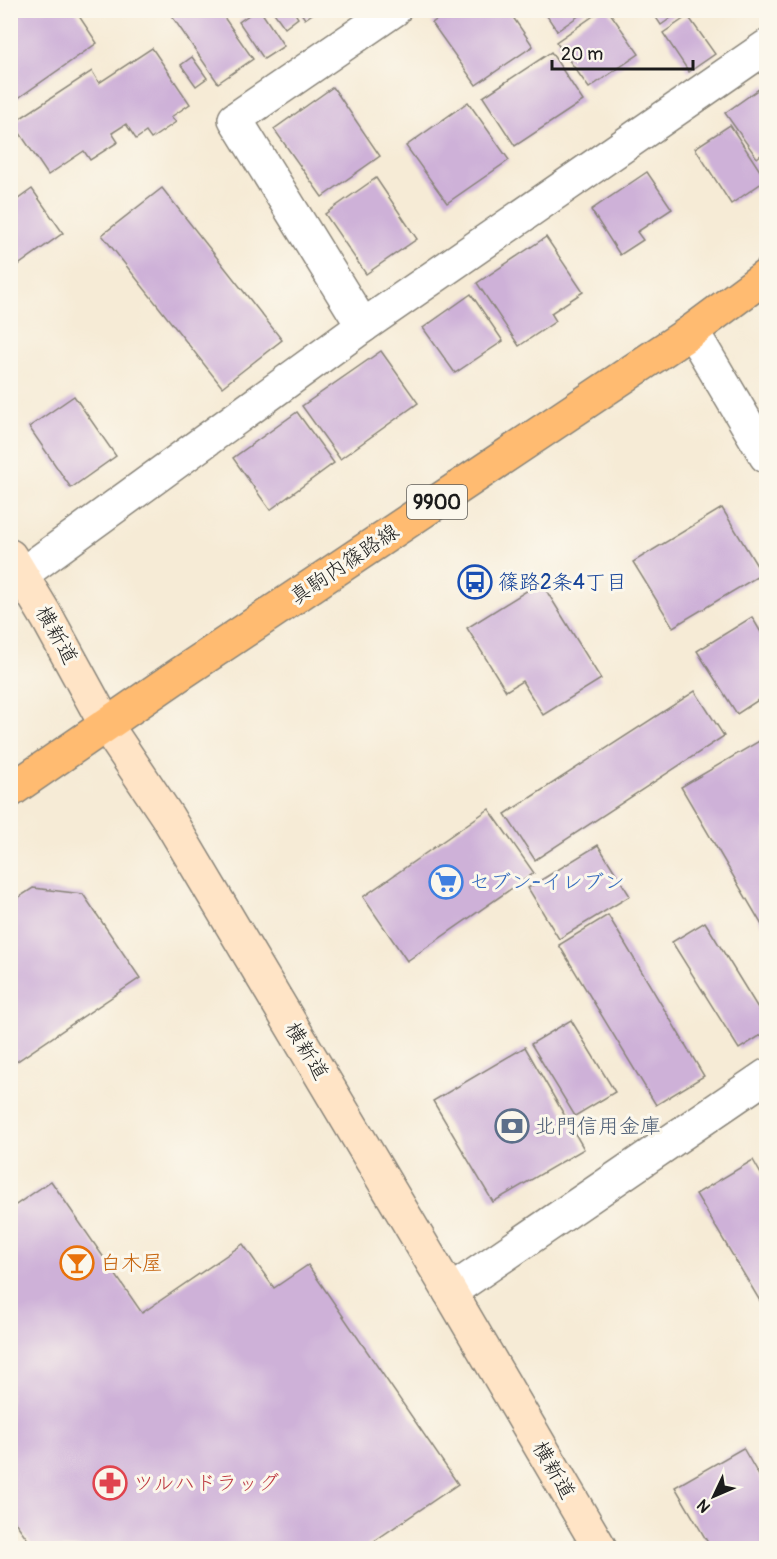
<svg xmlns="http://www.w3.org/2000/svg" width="777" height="1559" font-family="Pangolin,'Klee One',sans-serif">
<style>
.building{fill:#ceb1d8}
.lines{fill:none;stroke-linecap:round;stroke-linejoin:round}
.street-casing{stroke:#898479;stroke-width:36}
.secondary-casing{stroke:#898479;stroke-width:36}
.primary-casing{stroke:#898479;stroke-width:36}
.street{stroke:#fff;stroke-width:33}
.secondary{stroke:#ffe4c6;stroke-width:33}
.primary{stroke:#ffbb71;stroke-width:33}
.labels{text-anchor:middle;stroke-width:6;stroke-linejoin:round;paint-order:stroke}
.shield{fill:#fbf7ec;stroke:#5f5e5a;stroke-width:1.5}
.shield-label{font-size:20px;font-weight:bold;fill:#1c1c1c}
.street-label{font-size:21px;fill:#1c1c1c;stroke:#fbf7ec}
.transit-label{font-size:21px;fill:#164399;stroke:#fbf7ec;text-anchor:start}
.shop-label{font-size:21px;fill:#366cbe;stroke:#fbf7ec;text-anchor:start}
.service-label{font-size:21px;fill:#4e5e75;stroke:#fbf7ec;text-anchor:start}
.food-label{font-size:21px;fill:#c56008;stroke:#fbf7ec;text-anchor:start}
.health-label{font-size:21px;fill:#be3a42;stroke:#fbf7ec;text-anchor:start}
</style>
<rect width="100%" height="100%" fill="#fbf7ec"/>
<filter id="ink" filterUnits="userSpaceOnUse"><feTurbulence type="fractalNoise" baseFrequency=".0167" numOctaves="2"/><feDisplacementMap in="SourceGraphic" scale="12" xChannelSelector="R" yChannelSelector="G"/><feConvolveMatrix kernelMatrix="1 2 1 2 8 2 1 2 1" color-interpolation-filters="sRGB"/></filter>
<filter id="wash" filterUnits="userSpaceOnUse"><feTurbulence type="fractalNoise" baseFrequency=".008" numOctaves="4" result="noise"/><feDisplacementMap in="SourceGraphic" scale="24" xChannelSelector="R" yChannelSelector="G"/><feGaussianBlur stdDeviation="1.35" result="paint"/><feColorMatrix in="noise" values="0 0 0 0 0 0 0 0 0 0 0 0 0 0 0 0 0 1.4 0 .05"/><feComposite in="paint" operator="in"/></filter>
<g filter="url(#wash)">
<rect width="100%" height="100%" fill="#f6ebd6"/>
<g id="blocks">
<!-- building -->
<g class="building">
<polygon points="10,10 75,10 97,43 14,101 10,96"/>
<polygon points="178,10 219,10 253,59 218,83 171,15"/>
<polygon points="256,10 260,10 284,46 264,59 239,22"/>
<polygon points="272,10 293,10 298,18 285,28"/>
<polygon points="299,10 318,10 305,19"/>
<polygon points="451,10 508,10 533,46 476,85 432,23"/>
<polygon points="543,10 587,10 557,31"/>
<polygon points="602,10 608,10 639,54 589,88 556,42"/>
<polygon points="651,10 682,10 661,25"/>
<polygon points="688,16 715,54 689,72 663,33"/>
<polygon points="152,48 190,104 171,117 176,122 151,139 146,132 136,139 126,124 112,133 118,142 90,160 84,151 48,175 13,123 92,71 99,83"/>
<polygon points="551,52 583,101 515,146 483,97"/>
<polygon points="192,57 207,78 196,86 181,65"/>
<polygon points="766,84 766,151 757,158 725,113"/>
<polygon points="333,87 380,156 322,197 274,129"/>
<polygon points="468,102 509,160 447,203 406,146"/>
<polygon points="730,125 766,180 731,204 695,148"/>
<polygon points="647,172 672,209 637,232 643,240 620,255 591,210"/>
<polygon points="376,178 417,239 366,274 325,214"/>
<polygon points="162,188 282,340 222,387 102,235"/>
<polygon points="32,189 63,233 10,271 10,205"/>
<polygon points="546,237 583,292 551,313 556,321 519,346 477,283"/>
<polygon points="471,294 503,341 455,373 423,328"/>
<polygon points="381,351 418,403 340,459 302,406"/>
<polygon points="74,396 116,456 71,488 29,427"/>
<polygon points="297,412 334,463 270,510 233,458"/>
<polygon points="722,508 762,574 673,627 633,562"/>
<polygon points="541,582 601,679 543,715 522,681 506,691 467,628"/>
<polygon points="752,617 766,641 766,695 737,714 697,651"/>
<polygon points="695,691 724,736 535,860 505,814"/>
<polygon points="766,737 766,932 681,787"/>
<polygon points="489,809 534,873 407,961 363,897"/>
<polygon points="598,845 630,896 559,939 528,888"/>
<polygon points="33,888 83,894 140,978 10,1066 10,903"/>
<polygon points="608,915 704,1076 656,1105 559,945"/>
<polygon points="705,922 766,1021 766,1032 739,1049 672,942"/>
<polygon points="571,1020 615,1092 575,1116 531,1044"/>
<polygon points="525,1047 584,1149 493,1202 433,1101"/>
<polygon points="753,1160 766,1183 766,1311 696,1194"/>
<polygon points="51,1181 142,1313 243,1244 274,1288 308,1265 458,1484 364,1548 34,1548 10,1515 10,1209"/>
<polygon points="743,1448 766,1488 766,1548 711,1548 675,1487"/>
</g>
</g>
</g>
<g filter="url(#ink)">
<use href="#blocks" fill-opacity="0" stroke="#898479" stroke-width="1.5"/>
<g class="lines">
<defs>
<g id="street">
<polyline points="363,326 235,119 394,10"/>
<polyline points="692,331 766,456"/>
<polyline points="21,575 363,326 766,47"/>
<polyline points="450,1292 766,1076"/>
</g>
<polyline id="secondary" points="10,556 48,619 106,725 167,816 450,1292 600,1548"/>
<polyline id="primary" points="10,791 180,674 692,331 766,276"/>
</defs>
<!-- street casing -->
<use href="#street" class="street-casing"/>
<!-- secondary casing -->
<use href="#secondary" class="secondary-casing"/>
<!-- primary casing -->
<use href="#primary" class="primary-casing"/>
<!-- street -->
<use href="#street" class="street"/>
<!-- secondary -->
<use href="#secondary" class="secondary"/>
<!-- primary -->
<use href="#primary" class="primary"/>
</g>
</g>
<!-- icons -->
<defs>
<symbol id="bus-ring" viewBox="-11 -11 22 22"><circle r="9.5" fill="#fbf7ec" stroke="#1a4fb4" stroke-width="1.5"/><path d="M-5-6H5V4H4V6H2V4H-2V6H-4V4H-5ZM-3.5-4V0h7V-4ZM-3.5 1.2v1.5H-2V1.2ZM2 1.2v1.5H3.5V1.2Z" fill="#1a4fb4"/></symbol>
<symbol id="supermarket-ring" viewBox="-11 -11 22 22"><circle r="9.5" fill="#fbf7ec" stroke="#3f7fe0" stroke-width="1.5"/><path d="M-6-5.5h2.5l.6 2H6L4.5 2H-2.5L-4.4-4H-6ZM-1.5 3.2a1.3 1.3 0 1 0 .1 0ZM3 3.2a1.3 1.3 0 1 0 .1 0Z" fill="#3f7fe0"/></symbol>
<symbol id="bank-ring" viewBox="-11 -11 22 22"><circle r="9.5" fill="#fbf7ec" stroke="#5c6f8a" stroke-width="1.5"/><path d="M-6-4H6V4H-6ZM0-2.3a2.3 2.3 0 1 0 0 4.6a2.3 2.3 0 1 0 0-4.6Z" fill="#5c6f8a"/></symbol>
<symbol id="bar-ring" viewBox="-11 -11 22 22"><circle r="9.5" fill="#fbf7ec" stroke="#e8710a" stroke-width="1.5"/><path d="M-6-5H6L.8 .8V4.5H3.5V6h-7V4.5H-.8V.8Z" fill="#e8710a"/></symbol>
<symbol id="pharmacy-ring" viewBox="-11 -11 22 22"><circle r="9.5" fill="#fbf7ec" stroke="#e0444e" stroke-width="1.5"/><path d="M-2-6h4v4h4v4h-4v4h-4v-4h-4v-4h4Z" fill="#e0444e"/></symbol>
</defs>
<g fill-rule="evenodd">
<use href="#bus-ring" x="456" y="563" width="38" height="38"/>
<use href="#supermarket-ring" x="427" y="863" width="38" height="38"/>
<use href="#bank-ring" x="493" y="1107" width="38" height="38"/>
<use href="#bar-ring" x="58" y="1244" width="38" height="38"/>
<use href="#pharmacy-ring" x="91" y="1464" width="38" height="38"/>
</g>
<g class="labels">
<!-- shield labels -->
<rect class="shield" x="407" y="485" width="60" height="34" rx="4.5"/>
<g class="shield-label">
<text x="437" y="509">9900</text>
</g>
<!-- street labels -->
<g class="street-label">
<text transform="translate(344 564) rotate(-34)" y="7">真駒内篠路線</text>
<text transform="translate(57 635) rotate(61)" y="7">横新道</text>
<text transform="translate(307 1051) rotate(59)" y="7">横新道</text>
<text transform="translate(554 1470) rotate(60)" y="7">横新道</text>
</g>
<!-- transit labels -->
<g class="transit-label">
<text x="498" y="589">篠路2条4丁目</text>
</g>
<!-- shop labels -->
<g class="shop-label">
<text x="469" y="889">セブン-イレブン</text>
</g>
<!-- service labels -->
<g class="service-label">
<text x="535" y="1133">北門信用金庫</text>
</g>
<!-- food labels -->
<g class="food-label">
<text x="100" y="1270">白木屋</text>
</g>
<!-- health labels -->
<g class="health-label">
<text x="133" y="1490">ツルハドラッグ</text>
</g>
</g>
<!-- margin -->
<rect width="777" height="1559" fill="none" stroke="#fbf7ec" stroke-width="36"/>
<!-- north arrow -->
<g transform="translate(714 1496) rotate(226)" stroke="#fbf7ec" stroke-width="4.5" paint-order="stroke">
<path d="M0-4.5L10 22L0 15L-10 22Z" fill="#1c1c1c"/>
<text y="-9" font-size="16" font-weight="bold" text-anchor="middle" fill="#1c1c1c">N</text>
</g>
<!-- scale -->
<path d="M552 60v9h141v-9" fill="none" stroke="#1c1c1c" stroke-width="3"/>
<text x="561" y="60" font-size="18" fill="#1c1c1c" stroke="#fbf7ec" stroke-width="4.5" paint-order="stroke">20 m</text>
</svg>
